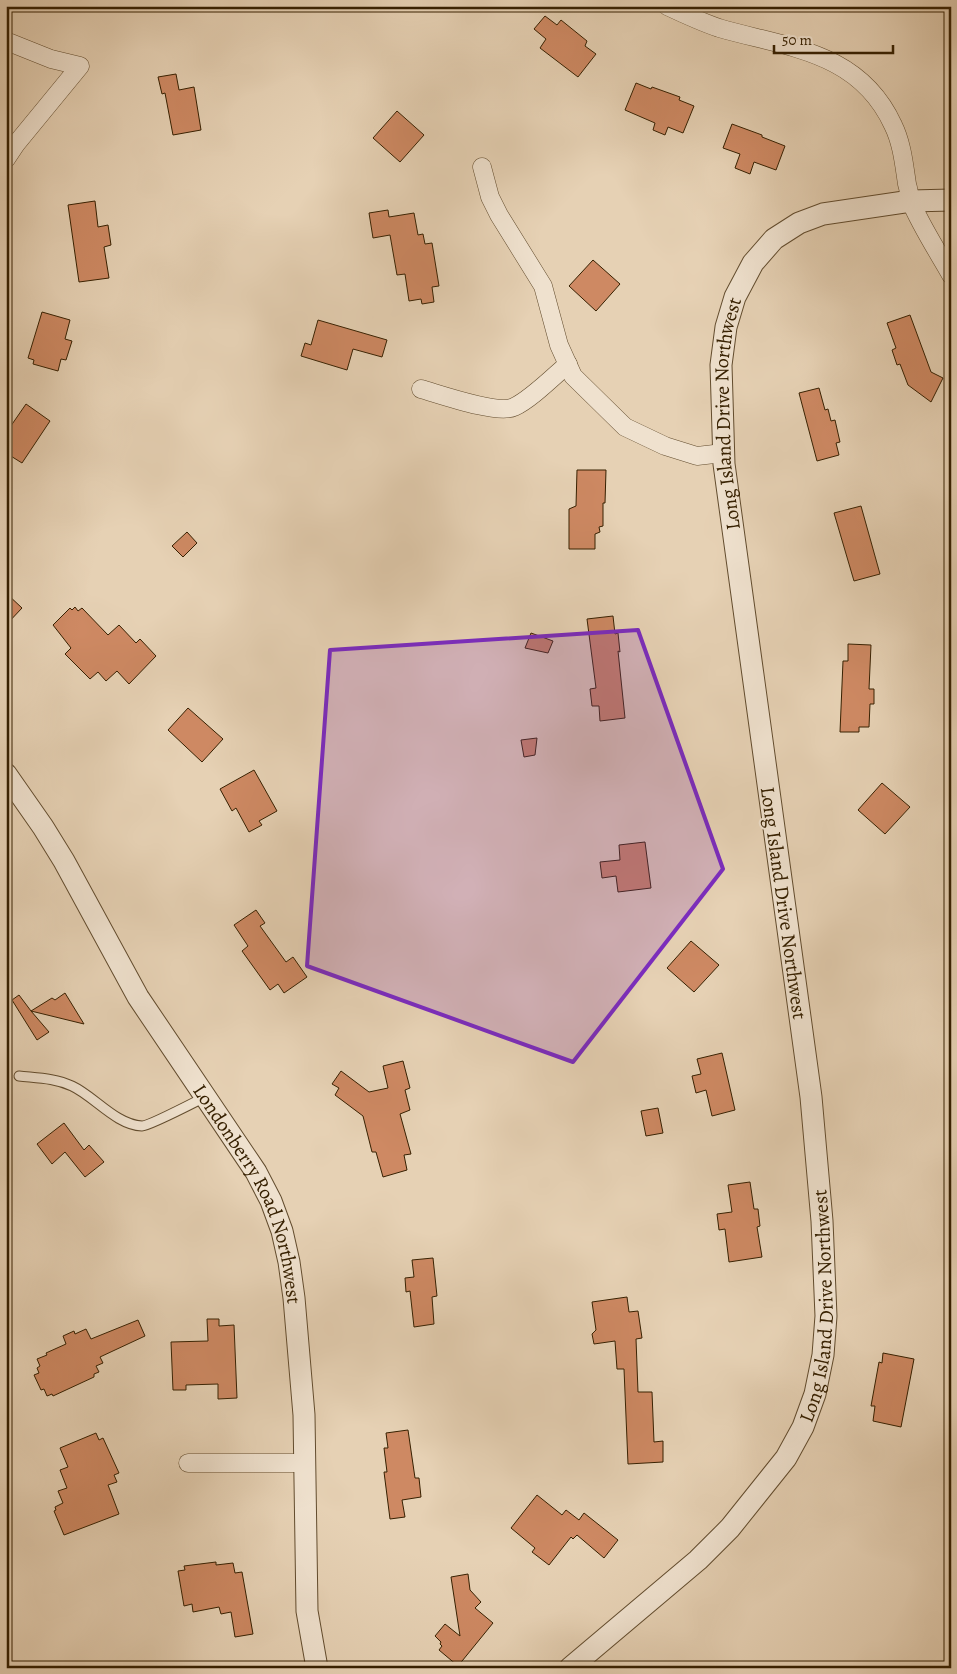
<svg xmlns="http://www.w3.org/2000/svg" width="957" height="1674" font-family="Alegreya,serif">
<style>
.building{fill:#ce8963;stroke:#362001}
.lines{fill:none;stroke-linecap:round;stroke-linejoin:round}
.service-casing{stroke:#624c2e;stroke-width:11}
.minor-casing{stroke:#624c2e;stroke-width:19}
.tertiary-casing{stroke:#624c2e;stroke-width:23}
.service{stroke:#efe1ce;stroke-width:9}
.minor{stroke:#efe1ce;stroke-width:18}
.tertiary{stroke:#efe1ce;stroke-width:21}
.marked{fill:#7b2cbf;fill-opacity:0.2;stroke:#7b2cbf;stroke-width:4;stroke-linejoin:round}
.labels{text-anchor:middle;stroke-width:4;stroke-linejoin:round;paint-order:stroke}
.street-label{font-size:20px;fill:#362001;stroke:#efe1ce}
</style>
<rect width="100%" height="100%" fill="#e6d1b4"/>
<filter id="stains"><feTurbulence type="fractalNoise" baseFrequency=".004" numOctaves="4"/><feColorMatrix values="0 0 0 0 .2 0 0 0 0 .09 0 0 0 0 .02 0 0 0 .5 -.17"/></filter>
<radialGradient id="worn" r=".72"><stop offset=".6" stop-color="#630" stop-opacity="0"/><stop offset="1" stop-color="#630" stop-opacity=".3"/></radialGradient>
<!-- building -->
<g class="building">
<polygon points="545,16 557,25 561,20 587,41 585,46 596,54 578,77 540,48 546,39 534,29"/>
<polygon points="176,74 179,90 194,87 201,130 173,135 165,93 162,94 158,77"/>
<polygon points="636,83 651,89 652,87 680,97 679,100 694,106 683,133 668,127 665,135 653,130 655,123 625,110"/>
<polygon points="397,111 424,135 400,162 373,138"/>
<polygon points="732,124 762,135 762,137 785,146 776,170 754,162 750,174 735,168 740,154 723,148"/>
<polygon points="95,201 98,227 108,225 111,245 104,247 109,278 79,282 68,205"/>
<polygon points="388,210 389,217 414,213 418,235 423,234 425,244 432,243 439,286 432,287 434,302 422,304 421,299 409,301 405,274 397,275 390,235 373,238 369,213"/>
<polygon points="593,260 620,284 596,311 569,286"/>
<polygon points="42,312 70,320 65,339 72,341 66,360 61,359 58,371 33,364 34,360 28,358"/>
<polygon points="910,315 931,372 943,378 931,402 908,385 900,364 897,365 892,350 896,348 887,323"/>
<polygon points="318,320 387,340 382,357 353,349 347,370 301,356 305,343 311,345"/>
<polygon points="819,388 825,410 828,409 831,421 835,420 840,442 836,443 839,455 817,461 799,393"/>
<polygon points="26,404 50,421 22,463 6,453 6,433"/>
<polygon points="577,470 606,470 605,503 603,503 603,526 599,527 600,532 595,534 595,549 569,549 569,509 576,506"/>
<polygon points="861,506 880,574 854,581 834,513"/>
<polygon points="187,532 197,543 183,557 172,546"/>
<polygon points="6,593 22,608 6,625"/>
<polygon points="75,607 78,611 82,608 108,635 119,625 136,643 140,639 156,656 129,684 117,671 106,681 98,672 90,679 65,654 71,648 53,625 70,608 72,610"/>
<polygon points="613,616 615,634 618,633 620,652 618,651 625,718 600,721 599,706 592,706 590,689 596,688 587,619"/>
<polygon points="531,633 553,641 548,653 525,648"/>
<polygon points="848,644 871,645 869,689 874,689 874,704 870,704 869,727 859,727 859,732 840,732 843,661 848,661"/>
<polygon points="188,708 223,739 202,762 168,730"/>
<polygon points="537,738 535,755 524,757 521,740"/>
<polygon points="254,770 277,811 259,821 262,825 249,832 236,808 232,811 220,789"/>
<polygon points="882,783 910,807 885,834 858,810"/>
<polygon points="645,842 651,888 618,892 616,876 602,878 600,862 620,860 619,845"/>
<polygon points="256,910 265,923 260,926 286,962 293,957 307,977 284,993 278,984 270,990 242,951 248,946 234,925"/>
<polygon points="691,941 719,965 694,992 667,968"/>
<polygon points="65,993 84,1024 31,1011 49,1032 37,1040 12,1000 19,995 31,1011 52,998 55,1000"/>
<polygon points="722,1053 735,1110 712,1116 706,1090 696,1093 692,1076 701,1074 697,1059"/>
<polygon points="403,1061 410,1088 405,1090 410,1110 400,1114 411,1154 404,1155 407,1170 383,1177 376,1152 372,1152 363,1116 335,1095 339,1088 332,1084 341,1071 369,1092 388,1088 383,1066"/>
<polygon points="658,1108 663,1133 646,1136 641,1111"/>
<polygon points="64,1123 84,1150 89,1145 104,1162 85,1177 65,1152 52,1164 37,1144"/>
<polygon points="750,1182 754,1209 758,1209 760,1226 757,1227 762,1257 729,1262 725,1229 719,1230 717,1214 732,1212 728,1185"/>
<polygon points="433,1258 437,1296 432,1297 434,1324 414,1327 410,1291 406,1292 405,1278 414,1277 412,1260"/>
<polygon points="627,1297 629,1312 638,1311 642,1338 636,1339 638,1392 652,1392 654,1442 663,1441 663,1462 628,1464 624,1369 617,1369 615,1341 594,1344 592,1334 596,1330 592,1302"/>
<polygon points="207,1319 219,1319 219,1326 234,1325 237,1398 218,1399 218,1384 186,1385 186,1390 173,1390 171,1342 208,1341"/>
<polygon points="138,1320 145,1336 100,1357 103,1363 96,1366 99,1372 94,1374 94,1377 53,1396 52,1394 47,1396 44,1389 41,1390 34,1375 39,1373 37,1368 40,1366 37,1359 47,1355 46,1353 66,1344 63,1336 74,1331 75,1334 86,1329 91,1339"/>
<polygon points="883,1353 914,1359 901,1427 873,1421 875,1406 871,1406 879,1362 882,1363"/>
<polygon points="408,1430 415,1478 419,1478 421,1497 402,1500 405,1517 390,1519 384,1472 387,1472 384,1448 388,1448 386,1433"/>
<polygon points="96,1433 99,1440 103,1438 119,1473 114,1475 117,1482 108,1485 119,1514 64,1535 54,1511 56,1510 55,1507 63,1503 58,1491 67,1488 60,1470 68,1467 60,1448"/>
<polygon points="537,1495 562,1515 566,1510 579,1520 584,1513 618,1540 604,1558 577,1535 573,1539 571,1537 549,1565 532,1552 535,1548 511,1528"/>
<polygon points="216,1562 216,1565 233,1563 235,1573 242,1572 253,1634 235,1637 231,1612 221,1614 219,1607 193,1612 192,1604 184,1606 178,1571 185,1570 184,1566"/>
<polygon points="468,1574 470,1590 481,1602 475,1608 493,1623 458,1666 439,1650 442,1646 440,1644 441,1642 435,1636 445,1624 460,1636 451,1577"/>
</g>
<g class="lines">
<defs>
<path id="service" d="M19 1076C37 1078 55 1078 72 1086 94 1096 116 1125 142 1126 149 1126 195 1102 205 1097"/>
<g id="minor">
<path d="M667 6C684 14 701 22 719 28 788 48 859 51 893 125 902 143 904 164 907 184 909 190 909 196 911 202 921 226 938 252 951 275"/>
<polyline points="6,41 51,59 80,66 16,144 6,159"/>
<polyline points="482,167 490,197 499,215 543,286 559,345 573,376 625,427 665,446 697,456 723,453"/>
<path d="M421 389C439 394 498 415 514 407 530 400 554 376 568 364"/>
<polyline points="188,1463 304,1463"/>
</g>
<g id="tertiary">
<path id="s1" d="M6 774 43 827 64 861 138 997 256 1172 271 1201 282 1231 289 1262 294 1298 304 1415 307 1611 317 1668"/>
<path id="s2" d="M570 1668 698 1560 730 1528 786 1458 803 1427 815 1394 823 1355 826 1316 822 1221 811 1097 724 464 721 365 726 327 735 297 753 263 774 239 799 223 823 214 911 201 951 200"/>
</g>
</defs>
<!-- service casing -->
<use href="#service" class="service-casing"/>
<!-- minor casing -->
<use href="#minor" class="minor-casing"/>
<!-- tertiary casing -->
<use href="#tertiary" class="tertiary-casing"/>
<!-- service -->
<use href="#service" class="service"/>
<!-- minor -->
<use href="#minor" class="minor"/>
<!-- tertiary -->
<use href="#tertiary" class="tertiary"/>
</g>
<!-- marked area -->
<path class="marked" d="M638 630 723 869 573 1062 307 966 330 650Z"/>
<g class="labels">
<!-- street labels -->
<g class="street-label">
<text dy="7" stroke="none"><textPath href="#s2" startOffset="1361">Long Island Drive Northwest</textPath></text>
<text transform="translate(784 903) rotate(82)" y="7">Long Island Drive Northwest</text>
<text dy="7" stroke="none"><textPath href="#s1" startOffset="488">Londonberry Road Northwest</textPath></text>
<text dy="7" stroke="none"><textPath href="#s2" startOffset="461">Long Island Drive Northwest</textPath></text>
</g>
</g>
<!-- margin -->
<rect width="957" height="1674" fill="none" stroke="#e6d1b4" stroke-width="25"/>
<rect x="8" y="8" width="942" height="1659" fill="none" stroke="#362001" stroke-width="2.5"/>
<rect x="12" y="12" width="932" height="1649" fill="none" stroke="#362001"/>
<!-- scale -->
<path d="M774 45v8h119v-8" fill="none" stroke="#362001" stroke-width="2.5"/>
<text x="782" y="45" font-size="15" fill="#362001" stroke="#efe1ce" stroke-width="4" paint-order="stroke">50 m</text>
<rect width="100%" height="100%" filter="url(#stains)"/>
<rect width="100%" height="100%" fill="url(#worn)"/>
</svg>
